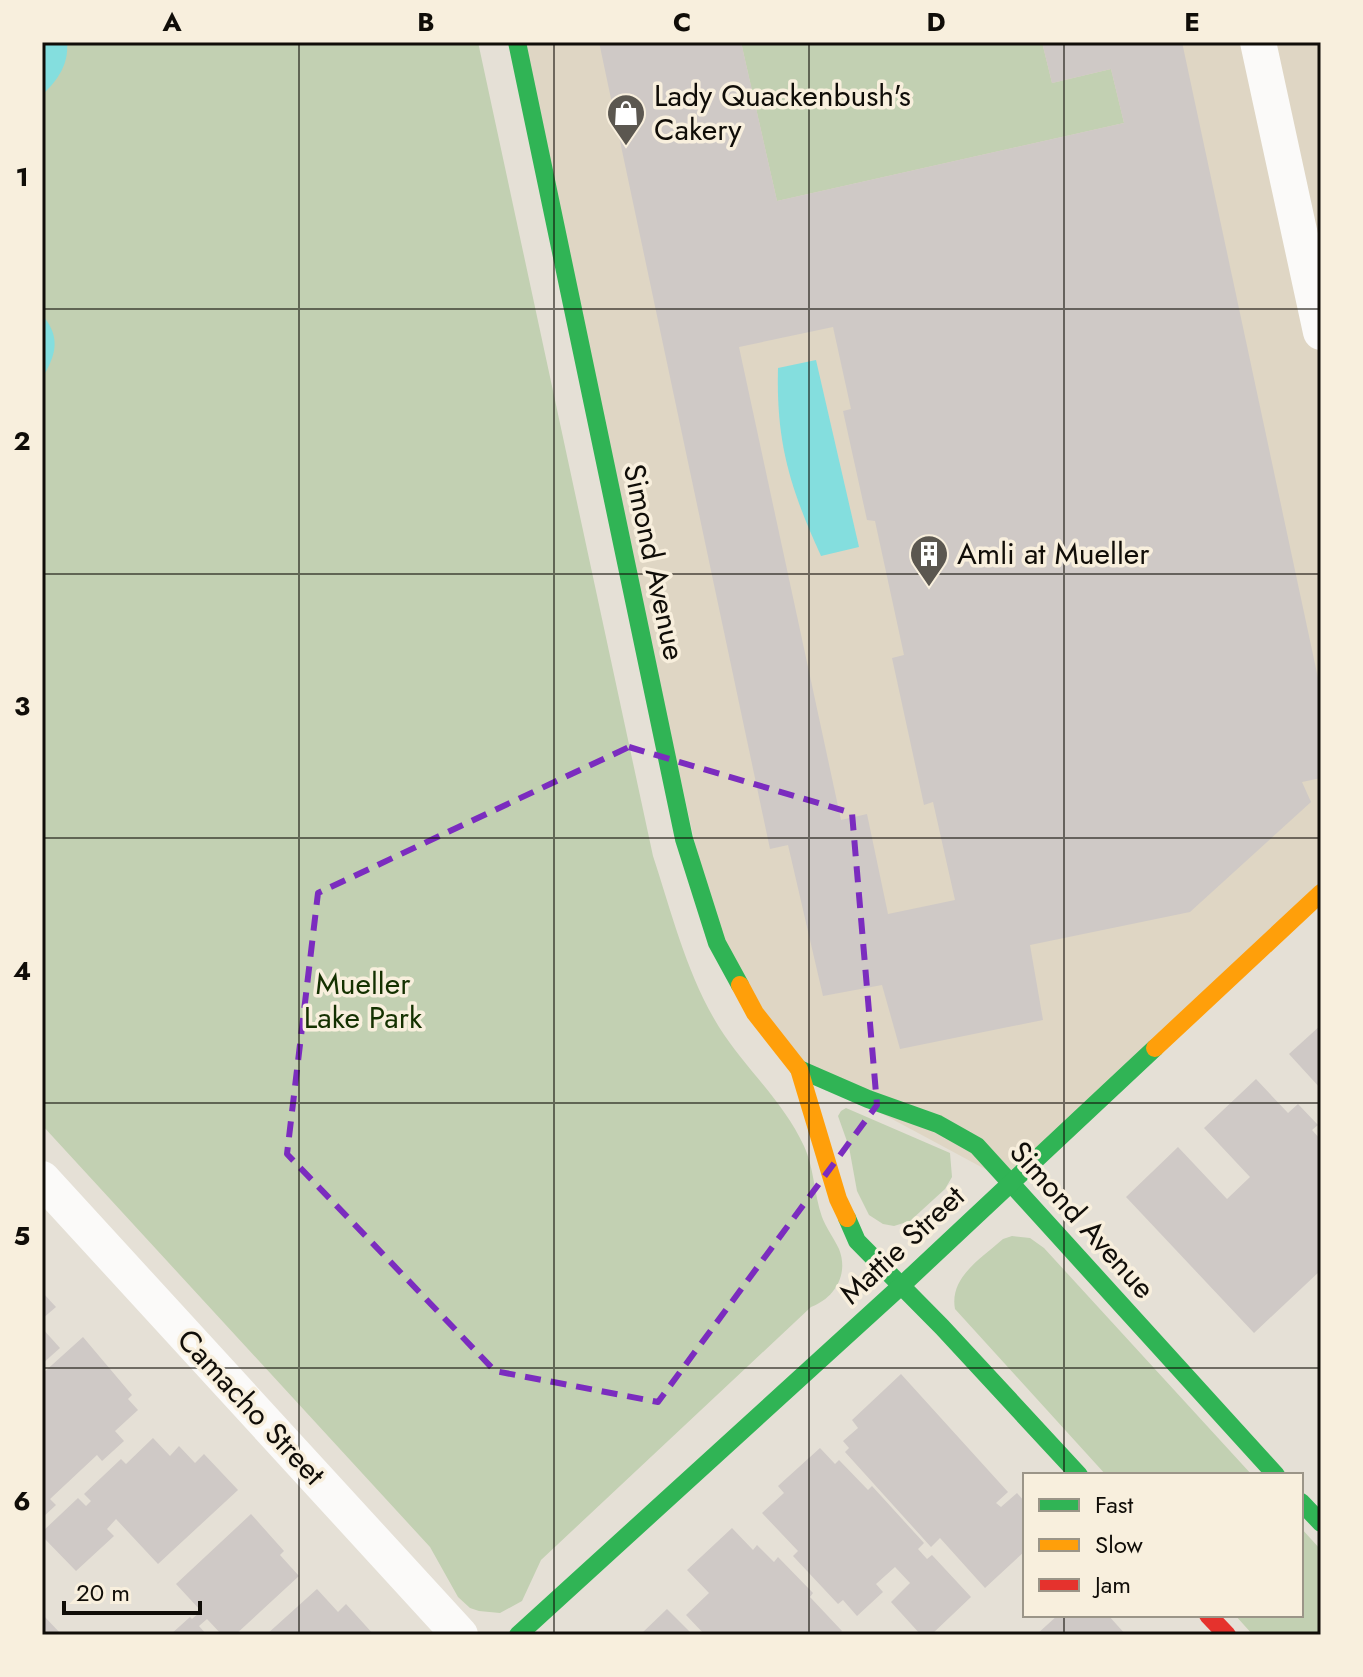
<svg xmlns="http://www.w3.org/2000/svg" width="1363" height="1677" font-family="Jost,sans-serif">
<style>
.built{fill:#dfd6c4}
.green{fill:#c2d0b2}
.water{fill:#84dede}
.building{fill:#cfc9c6;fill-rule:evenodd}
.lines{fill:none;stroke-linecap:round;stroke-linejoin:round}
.street{stroke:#fbfaf9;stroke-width:36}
.fast{stroke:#30b455;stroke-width:18}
.slow{stroke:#ff9f0a;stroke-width:18}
.jam{stroke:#e5322d;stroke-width:18}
.marked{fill:none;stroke:#7b2cbf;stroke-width:6;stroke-dasharray:16 10;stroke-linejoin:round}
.grid{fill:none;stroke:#100d08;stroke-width:2;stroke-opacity:0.55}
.labels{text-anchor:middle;stroke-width:7;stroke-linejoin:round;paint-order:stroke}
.poi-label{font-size:30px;fill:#100d08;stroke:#f8efdd;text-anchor:start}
.street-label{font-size:30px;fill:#100d08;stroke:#f8efdd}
.park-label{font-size:30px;fill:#143100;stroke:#f8efdd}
.neatline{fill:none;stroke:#100d08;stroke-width:3}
.grid-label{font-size:26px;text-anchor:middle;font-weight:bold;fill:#100d08}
</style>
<rect width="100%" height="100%" fill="#e5e0d6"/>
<!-- built -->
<polygon class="built" points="517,42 1321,42 1321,897 1011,1183 799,1069 717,943"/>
<!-- green -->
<g class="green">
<path d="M42 42H478L653 856C672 914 687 975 719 1027 745 1068 783 1101 804 1146 814 1167 814 1194 822 1217 826 1228 834 1238 839 1249 849 1274 835 1298 811 1307L541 1560 522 1601 500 1613 479 1611 470 1608 458 1597 430 1547 42 1125Z"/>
<polygon points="741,42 1042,42 1052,83 1111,69 1124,123 777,201"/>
<polygon points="846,1108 950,1153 952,1177 945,1189 910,1221 894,1226 883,1224 869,1215 857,1191 849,1147 838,1116 841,1111"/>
<path d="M1012 1236 1030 1238 1044 1248 1252 1475H1106L955 1309C949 1277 982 1258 1003 1239Z"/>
<polygon points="1301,1528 1321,1550 1321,1635 1253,1635 1235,1615 1301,1615"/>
</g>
<!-- water -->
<g class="water">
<path d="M42 42H67C69 64 58 80 42 95Z"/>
<path d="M43 316C61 337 56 356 42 378Z"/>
<path d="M816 360 859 547 821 556C790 488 776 443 778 368Z"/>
</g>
<!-- building -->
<g class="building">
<path d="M599 42H741L777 201 1124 123 1111 69 1052 83 1042 42H1182L1321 692V778L1302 782 1311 802 1190 912 1030 945 1043 1020 900 1049 882 985 823 996 788 845 770 849ZM833 327 851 409 843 411 867 520 875 521 904 655 892 658 924 805 933 802 955 900 888 914 867 814 841 820 739 347Z"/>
<polygon points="1321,1025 1321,1089 1289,1054"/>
<polygon points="1256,1079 1288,1113 1298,1104 1318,1125 1312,1130 1321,1140 1321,1270 1254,1333 1126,1197 1178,1147 1227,1199 1250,1177 1204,1128"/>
<polygon points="42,1292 56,1307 42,1319"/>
<polygon points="42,1328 60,1348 42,1364"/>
<polygon points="83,1337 132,1395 128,1399 138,1410 115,1431 124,1441 102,1461 97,1455 50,1499 56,1505 42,1518 42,1374"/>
<polygon points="901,1374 1008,1492 996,1503 1001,1507 1017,1493 1025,1502 1025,1551 985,1588 940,1538 931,1547 845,1452 849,1448 843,1441 858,1428 852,1420"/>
<polygon points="153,1438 170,1456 179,1446 195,1463 204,1454 238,1490 158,1564 116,1519 107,1529 114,1536 76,1571 42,1536 42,1532 78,1498 86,1506 91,1501 84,1494 121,1459 126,1464"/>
<polygon points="820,1448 835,1464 839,1460 868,1490 872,1486 924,1543 918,1549 927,1559 932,1555 971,1597 931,1635 921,1635 891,1602 910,1583 895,1567 876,1584 883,1592 857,1616 843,1600 838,1604 793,1556 798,1551 762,1513 784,1493 778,1486"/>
<polygon points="251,1514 284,1551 280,1555 299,1576 235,1635 222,1635 207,1619 199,1626 207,1635 170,1635 190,1617 192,1619 201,1611 176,1584"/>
<polygon points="732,1528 753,1550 757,1545 774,1562 778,1557 813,1593 810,1597 842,1631 838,1635 705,1635 686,1615 709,1593 687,1570"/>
<polygon points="317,1589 338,1612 346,1604 374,1635 266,1635"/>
<polygon points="667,1609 693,1635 640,1635"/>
<polygon points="42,1614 62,1635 42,1635"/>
<polygon points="1058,1615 1108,1615 1126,1635 1036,1635"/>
</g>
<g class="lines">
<!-- street -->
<g class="street">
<polyline points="1258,42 1321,332"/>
<polyline points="42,1179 460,1635"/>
</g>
<!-- fast -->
<g class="fast">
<polyline points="517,42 684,839 717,943 740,985"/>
<polyline points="799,1069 868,1099 938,1124 977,1146 1276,1475"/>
<polyline points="847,1218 857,1241 942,1327 1079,1475"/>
<polyline points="1301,1502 1321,1523"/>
<polyline points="518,1635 901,1286 1155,1048"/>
</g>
<!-- slow -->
<g class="slow">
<polyline points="740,985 755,1013 799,1069 838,1199 847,1218"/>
<polyline points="1155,1048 1321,893"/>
</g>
<!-- jam -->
<polyline class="jam" points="1208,1615 1227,1635"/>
</g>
<!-- marked area -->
<path class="marked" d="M629 747 852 813 877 1105 658 1402 495 1371 287 1154 318 893Z"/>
<!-- grid -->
<path class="grid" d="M299 42V1635M554 42V1635M809 42V1635M1064 42V1475M42 309H1321M42 574H1321M42 838H1321M42 1103H1321M42 1368H1321M1064 1615V1635"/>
<!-- icons -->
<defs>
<symbol id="shop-pin" viewBox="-11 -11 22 30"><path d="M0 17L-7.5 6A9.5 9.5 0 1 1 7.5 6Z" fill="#5b5750" stroke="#f8efdd"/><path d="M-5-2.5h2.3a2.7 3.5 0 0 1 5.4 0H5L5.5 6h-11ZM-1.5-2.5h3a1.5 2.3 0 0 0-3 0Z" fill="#fff"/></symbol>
<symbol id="building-pin" viewBox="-11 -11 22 30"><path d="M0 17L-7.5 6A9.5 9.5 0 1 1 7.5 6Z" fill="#5b5750" stroke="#f8efdd"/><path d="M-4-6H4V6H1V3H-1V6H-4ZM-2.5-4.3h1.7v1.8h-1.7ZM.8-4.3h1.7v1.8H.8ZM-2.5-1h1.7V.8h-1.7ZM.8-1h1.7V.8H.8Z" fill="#fff"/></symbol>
</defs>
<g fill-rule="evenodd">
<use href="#shop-pin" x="604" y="91" width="44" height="60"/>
<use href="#building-pin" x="907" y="532" width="44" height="60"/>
</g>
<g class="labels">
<!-- poi labels -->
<g class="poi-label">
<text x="654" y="106">Lady Quackenbush's<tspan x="654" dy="34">Cakery</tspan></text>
<text x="957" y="564">Amli at Mueller</text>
</g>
<!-- street labels -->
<g class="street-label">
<text transform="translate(654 562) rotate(78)" y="10">Simond Avenue</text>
<text transform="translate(1082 1220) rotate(48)" y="10">Simond Avenue</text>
<text transform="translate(902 1245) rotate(-43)" y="10">Mattie Street</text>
<text transform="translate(251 1407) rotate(47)" y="10">Camacho Street</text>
</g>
<!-- park labels -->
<g class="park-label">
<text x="363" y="994">Mueller<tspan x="363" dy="34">Lake Park</tspan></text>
</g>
</g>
<!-- border -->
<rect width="1363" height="1677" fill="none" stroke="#f8efdd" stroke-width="88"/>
<!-- legend -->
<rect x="1023" y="1473" width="280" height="144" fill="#f8efdd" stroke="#9b9588" stroke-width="2"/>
<rect x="1039" y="1499" width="40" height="12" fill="#30b455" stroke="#9b9588" stroke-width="2"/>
<text x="1095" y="1513" font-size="24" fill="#100d08">Fast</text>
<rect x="1039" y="1539" width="40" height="12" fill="#ff9f0a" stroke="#9b9588" stroke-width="2"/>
<text x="1095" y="1553" font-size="24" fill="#100d08">Slow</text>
<rect x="1039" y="1579" width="40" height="12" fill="#e5322d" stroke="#9b9588" stroke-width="2"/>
<text x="1095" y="1593" font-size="24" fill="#100d08">Jam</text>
<!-- scale -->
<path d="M64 1601v12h136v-12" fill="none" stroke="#100d08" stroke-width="4"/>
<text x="76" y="1601" font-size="24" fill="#100d08" stroke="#f8efdd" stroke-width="6" paint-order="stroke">20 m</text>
<rect x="44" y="44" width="1275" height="1589" class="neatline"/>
<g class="grid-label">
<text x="172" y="31">A</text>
<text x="426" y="31">B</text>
<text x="682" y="31">C</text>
<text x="936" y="31">D</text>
<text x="1192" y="31">E</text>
<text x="22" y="186">1</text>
<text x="22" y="450">2</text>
<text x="22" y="715">3</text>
<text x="22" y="980">4</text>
<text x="22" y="1245">5</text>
<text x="22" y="1510">6</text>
</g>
</svg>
